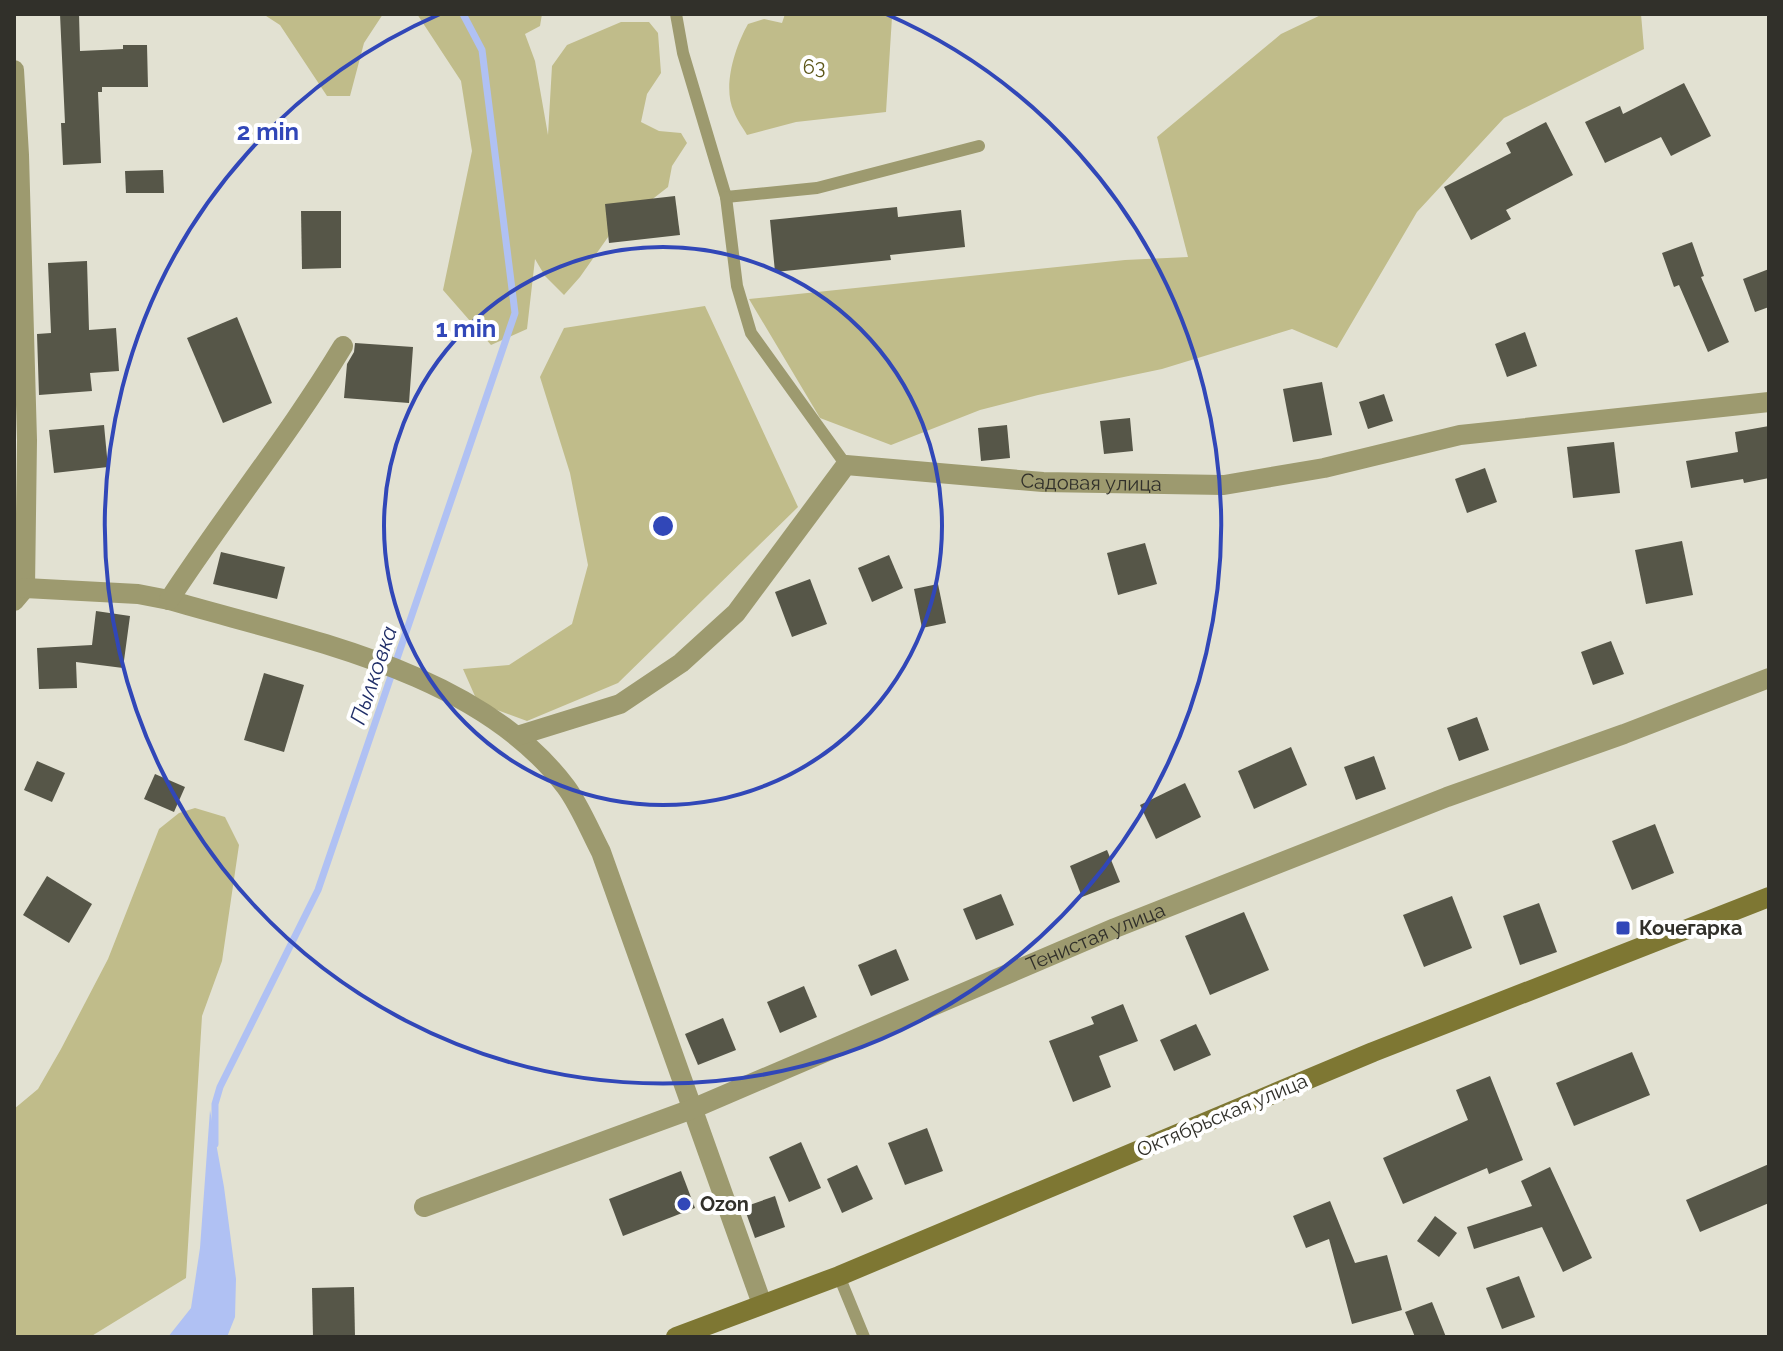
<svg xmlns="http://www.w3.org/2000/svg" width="1783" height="1351" font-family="Raleway,sans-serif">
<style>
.green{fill:#c0bc8a}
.water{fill:#b0c1f3}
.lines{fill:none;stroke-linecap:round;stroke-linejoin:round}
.stream{stroke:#b0c1f3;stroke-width:7}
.building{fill:#565648}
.lane{stroke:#9d9a6f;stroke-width:12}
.street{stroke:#9d9a6f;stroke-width:20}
.secondary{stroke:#7e7733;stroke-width:20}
.ring{fill:none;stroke:#3147b8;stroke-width:4}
.poi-dot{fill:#3147b8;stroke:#fff;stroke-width:3}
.labels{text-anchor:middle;stroke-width:8;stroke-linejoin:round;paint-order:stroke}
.park-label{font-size:20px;fill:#5c5617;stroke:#fff}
.street-label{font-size:20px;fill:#31302a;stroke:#fff}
.poi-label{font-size:20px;font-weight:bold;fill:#31302a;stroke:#fff;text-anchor:start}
.water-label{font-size:22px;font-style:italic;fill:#202e68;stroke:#fff}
.centre{fill:#3147b8;stroke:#fff;stroke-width:4}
.ring-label{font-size:24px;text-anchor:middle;font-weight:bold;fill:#3147b8;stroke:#fff;stroke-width:8;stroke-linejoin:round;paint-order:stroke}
</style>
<rect width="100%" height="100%" fill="#e2e1d2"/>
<!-- green -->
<g class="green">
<polygon points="263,14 383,14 364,43 350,96 327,96 280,25"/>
<polygon points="417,14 542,14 540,26 525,34 535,61 548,135 552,66 567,45 621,22 649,22 658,33 661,73 647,94 641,122 659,131 681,133 687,143 672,166 668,187 613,230 580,277 564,295 545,276 535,259 527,329 491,345 443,290 472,151 461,81"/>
<path d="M785 14H886L892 17 886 112 796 122 747 135C743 128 737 120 734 112 722 87 735 47 748 24L764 19 782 23Z"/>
<polygon points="1323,14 1641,14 1644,49 1504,118 1417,212 1337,348 1292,329 1162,369 1038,395 980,410 891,445 820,418 749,299 1125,260 1188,257 1157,137 1281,34"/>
<polygon points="705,306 798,507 618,683 527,721 478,703 463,669 509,665 572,624 588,565 570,473 540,377 564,328"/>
<polygon points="195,808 225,817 239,845 222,961 202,1016 186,1278 90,1337 14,1337 14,1109 38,1089 61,1049 108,959 159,829 179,813"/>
</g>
<!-- water -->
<polygon class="water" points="210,1110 224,1187 236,1279 235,1317 227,1337 168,1337 191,1308 200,1248"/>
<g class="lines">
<!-- stream -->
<polyline class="stream" points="215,1144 215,1104 220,1087 318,890 515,313 482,50 463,14"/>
</g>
<!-- building -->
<g class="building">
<polygon points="60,14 79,14 80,51 123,49 123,45 147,45 148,87 102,87 102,92 98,92 101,163 63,165 61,123 65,123"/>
<polygon points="1684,83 1711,136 1671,156 1661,137 1605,163 1585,122 1620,106 1623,114"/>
<polygon points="1546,122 1573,175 1506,210 1511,219 1471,240 1444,187 1511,153 1506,143"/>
<polygon points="163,170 164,193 126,193 125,171"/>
<polygon points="675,196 680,235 609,243 605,204"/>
<polygon points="897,207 898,217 961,210 965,247 890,255 891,260 775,272 770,220"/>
<polygon points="301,211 341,211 341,268 302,269"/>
<polygon points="1692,242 1704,276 1701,277 1729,342 1708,352 1679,285 1674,287 1662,253"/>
<polygon points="87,261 89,330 116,328 119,371 90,373 92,391 39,395 37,334 51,333 48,263"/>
<polygon points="1769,269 1769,307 1755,312 1743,279"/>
<polygon points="237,317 272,403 223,423 187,338"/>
<polygon points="1525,332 1537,366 1507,377 1495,344"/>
<polygon points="355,343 413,347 409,403 344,398 347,364 354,352"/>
<polygon points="1322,382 1332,435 1293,442 1283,389"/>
<polygon points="1384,394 1393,421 1368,429 1359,402"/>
<polygon points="1130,418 1133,451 1104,454 1100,421"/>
<polygon points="104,425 108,467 54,473 49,430"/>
<polygon points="1007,425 1010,458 981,461 978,428"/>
<polygon points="1769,426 1769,478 1744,483 1743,479 1691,488 1686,461 1738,452 1735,432"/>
<polygon points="1614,442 1620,493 1573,498 1567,447"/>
<polygon points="1485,468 1497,502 1467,513 1455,479"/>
<polygon points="1682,541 1693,595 1646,604 1635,550"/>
<polygon points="1145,543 1157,584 1118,595 1107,553"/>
<polygon points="221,552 285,567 277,599 213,584"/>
<polygon points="889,555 903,588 872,602 858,568"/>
<polygon points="810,579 827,624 792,637 775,592"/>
<polygon points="938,584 946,623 922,628 914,589"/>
<polygon points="96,611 130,616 123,668 76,662 77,688 39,689 37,648 92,645"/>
<polygon points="1611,641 1624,674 1593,685 1581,652"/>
<polygon points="264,673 304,685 284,752 244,740"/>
<polygon points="1477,717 1489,750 1459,761 1447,728"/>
<polygon points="1291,747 1307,785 1254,809 1238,771"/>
<polygon points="1374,756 1386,789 1356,800 1344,767"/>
<polygon points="37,761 65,773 52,802 24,790"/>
<polygon points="155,774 185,787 174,812 144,799"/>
<polygon points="1185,783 1201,817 1156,839 1140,805"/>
<polygon points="1655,824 1674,873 1632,890 1612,841"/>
<polygon points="1107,850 1120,882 1082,897 1070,866"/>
<polygon points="47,876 92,904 69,943 23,915"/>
<polygon points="1001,894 1014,925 976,940 963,909"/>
<polygon points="1452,896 1472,948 1424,967 1403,915"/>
<polygon points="1539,903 1557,952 1520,965 1503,916"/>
<polygon points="1244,912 1269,970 1210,995 1185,936"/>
<polygon points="896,949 909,980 871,996 858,965"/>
<polygon points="804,986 817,1017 780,1033 767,1002"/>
<polygon points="1123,1004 1138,1041 1099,1056 1111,1087 1073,1102 1049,1041 1094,1024 1091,1017"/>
<polygon points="723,1018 736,1050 698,1065 685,1034"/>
<polygon points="1196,1024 1211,1055 1174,1071 1160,1040"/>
<polygon points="1632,1052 1650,1095 1574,1126 1556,1083"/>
<polygon points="1490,1076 1523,1160 1489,1174 1487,1168 1403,1204 1383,1158 1468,1120 1456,1090"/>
<polygon points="927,1128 943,1171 905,1185 888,1143"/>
<polygon points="801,1142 821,1188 789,1202 769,1157"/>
<polygon points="1769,1164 1769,1203 1700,1232 1686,1200"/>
<polygon points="857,1165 873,1199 842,1213 827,1179"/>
<polygon points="1550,1167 1592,1258 1563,1272 1542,1227 1474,1249 1467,1227 1532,1206 1521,1181"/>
<polygon points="681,1171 695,1208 623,1236 609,1199"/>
<polygon points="775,1196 785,1227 755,1238 744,1207"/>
<polygon points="1330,1201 1355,1263 1387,1255 1402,1310 1352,1324 1329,1239 1306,1248 1293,1216"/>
<polygon points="1435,1216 1457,1233 1439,1257 1417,1241"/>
<polygon points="1519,1276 1535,1317 1502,1329 1486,1288"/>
<polygon points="354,1287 355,1337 313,1337 312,1288"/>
<polygon points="1432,1302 1446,1337 1415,1337 1405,1312"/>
</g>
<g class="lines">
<!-- lane -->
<g class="lane">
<polyline points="676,14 683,53 726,197 817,188 979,146"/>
<polyline points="726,197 737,286 751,333 846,465"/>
<polyline points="839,1276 864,1337"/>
</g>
<!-- street -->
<g class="street">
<polyline points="14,70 19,155 27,440 25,588 14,601"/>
<path d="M25 588 138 594 169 600C302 639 478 670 566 787 580 806 590 831 601 852L762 1304"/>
<path d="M169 600C225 514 290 434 343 346"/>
<path id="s1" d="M517 736 620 704 681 663 736 613 846 465 1043 482 1224 485 1324 468 1460 435 1769 402"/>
<path id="s2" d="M424 1207 692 1109 1115 928 1447 797 1624 734 1769 678"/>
</g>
<!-- secondary -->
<polyline class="secondary" points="676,1337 839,1276 1373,1052 1769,897"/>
</g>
<!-- distance rings -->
<g class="ring">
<circle cx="663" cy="526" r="279"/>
<path d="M886 14A558 558 0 1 1 440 14"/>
</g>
<!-- markers -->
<g class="poi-dot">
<rect x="1615" y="920" width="16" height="16" rx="4"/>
<circle cx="684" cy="1204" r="8"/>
</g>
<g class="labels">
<!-- park labels -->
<g class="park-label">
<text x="814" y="74">63</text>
</g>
<!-- street labels -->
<g class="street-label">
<text dy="7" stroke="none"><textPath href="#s1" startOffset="686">Садовая улица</textPath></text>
<text dy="7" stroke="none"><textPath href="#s2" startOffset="724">Тенистая улица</textPath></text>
<text transform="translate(1222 1115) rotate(-23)" y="7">Октябрьская улица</text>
</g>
<!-- poi labels -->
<g class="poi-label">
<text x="1639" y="935">Кочегарка</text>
<text x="700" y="1211">Ozon</text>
</g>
<!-- water labels -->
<g class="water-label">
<text transform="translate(373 675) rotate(-71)" y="8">Пылковка</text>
</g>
</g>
<circle cx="663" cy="526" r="12" class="centre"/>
<g class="ring-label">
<text x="268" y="140">2 min</text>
<text x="466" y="337">1 min</text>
</g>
<!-- border -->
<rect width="1783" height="1351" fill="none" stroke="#31302a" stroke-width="32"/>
</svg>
